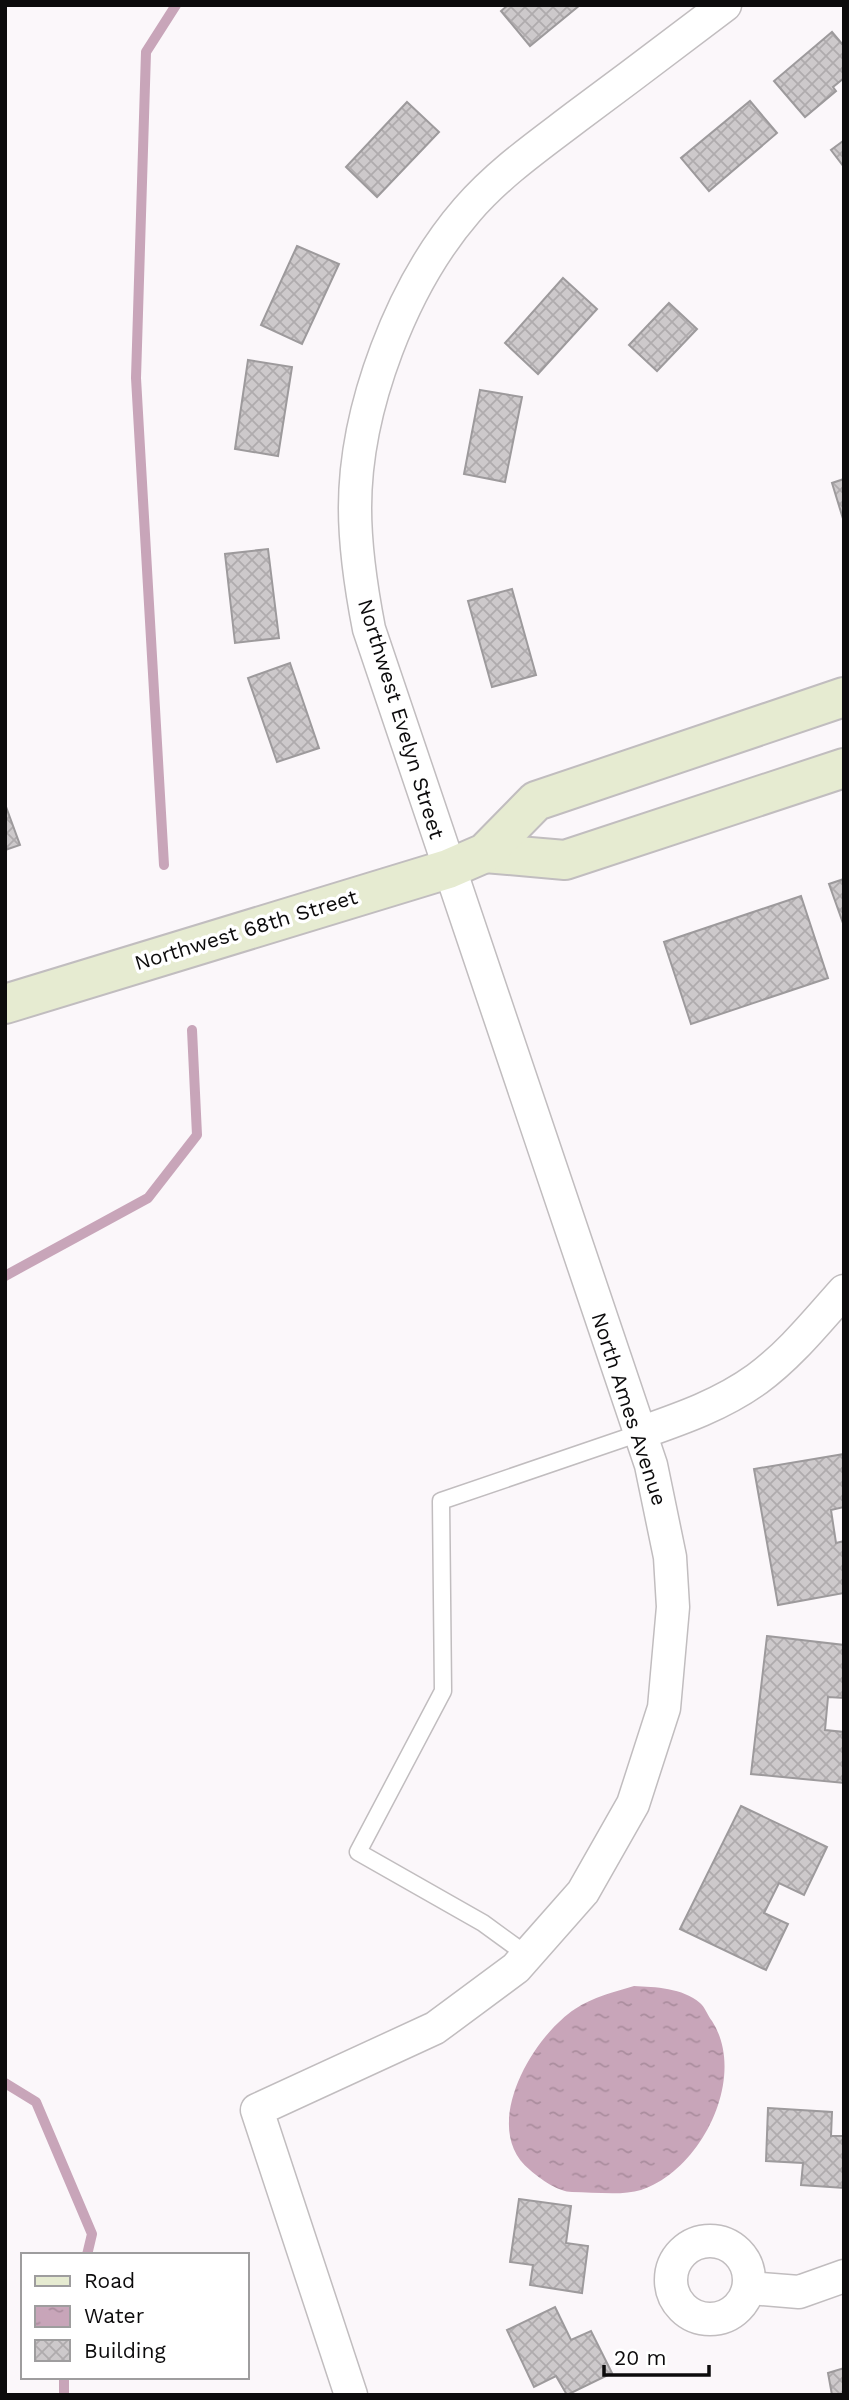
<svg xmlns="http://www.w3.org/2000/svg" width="849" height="2400" font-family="'Work Sans',sans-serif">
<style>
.water{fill:url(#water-ripples)}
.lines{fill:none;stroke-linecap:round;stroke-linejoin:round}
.stream{stroke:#c8a5b9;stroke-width:10}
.building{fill:url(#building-cross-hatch);stroke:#9d9a9c;stroke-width:2}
.service-casing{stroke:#c1bdbf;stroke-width:19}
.minor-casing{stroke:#c1bdbf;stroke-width:35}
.secondary-casing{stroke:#c1bdbf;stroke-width:42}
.service{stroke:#fff;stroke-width:16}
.minor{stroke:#fff;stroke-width:32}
.secondary{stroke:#e6ebd1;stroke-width:38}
.labels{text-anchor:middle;stroke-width:7;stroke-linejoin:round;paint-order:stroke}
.street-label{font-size:21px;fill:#0c0b0c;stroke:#fff}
</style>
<defs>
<pattern id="water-ripples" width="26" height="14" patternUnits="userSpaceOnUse" patternTransform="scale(1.75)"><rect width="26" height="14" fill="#c8a5b9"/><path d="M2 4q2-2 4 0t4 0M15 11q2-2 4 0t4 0" fill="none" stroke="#ab8d9e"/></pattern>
<pattern id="building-cross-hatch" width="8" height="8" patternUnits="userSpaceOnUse" patternTransform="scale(1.75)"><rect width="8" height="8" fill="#cdc9cb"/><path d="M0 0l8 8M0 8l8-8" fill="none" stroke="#afabad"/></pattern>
</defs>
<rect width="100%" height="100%" fill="#fbf7fa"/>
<!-- water -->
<path class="water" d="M634 1986C655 1987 683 1988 700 2003 705 2007 708 2016 712 2021 748 2077 701 2171 641 2190 622 2196 593 2192 572 2192 559 2192 540 2179 530 2170 479 2129 531 2038 575 2009 593 1997 614 1992 634 1986Z"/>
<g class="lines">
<!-- stream -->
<g class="stream">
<polyline points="164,865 136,378 146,52 176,5"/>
<polyline points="5,1276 148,1198 197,1135 192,1030"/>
<polyline points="5,2083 36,2102 92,2234 87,2255"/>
<polyline points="64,2395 64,2377"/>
</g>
</g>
<!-- building -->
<g class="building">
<polygon points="508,5 580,5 530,46 501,11"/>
<polygon points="832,32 844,46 844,78 833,87 836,91 805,117 774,81"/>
<polygon points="750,101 777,133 709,191 681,158"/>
<polygon points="407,102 439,132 377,197 346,167"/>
<polygon points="843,141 844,142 844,167 831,150"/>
<polygon points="297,246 339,264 302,344 261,325"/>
<polygon points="563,278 597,309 538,374 505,343"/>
<polygon points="669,303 697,329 657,371 629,345"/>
<polygon points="248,360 292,367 278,456 235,449"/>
<polygon points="480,390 522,397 505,482 464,474"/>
<polygon points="844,479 844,522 832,483"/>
<polygon points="268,549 279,638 235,643 225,554"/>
<polygon points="512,589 536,675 492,687 468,601"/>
<polygon points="290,663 319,748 277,762 248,678"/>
<polygon points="5,804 20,845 5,850"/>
<polygon points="844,879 844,926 829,884"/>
<polygon points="801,896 828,978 691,1024 664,942"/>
<polygon points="844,1454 844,1507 831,1510 836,1543 844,1541 844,1593 778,1605 754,1469"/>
<polygon points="767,1636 844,1645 844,1698 828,1697 825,1730 844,1732 844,1783 751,1774"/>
<polygon points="741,1806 827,1847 804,1895 779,1883 764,1913 788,1924 766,1970 680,1929"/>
<polygon points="768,2108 832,2112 831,2136 844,2136 844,2188 801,2185 803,2163 766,2161"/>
<polygon points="519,2199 571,2206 566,2243 588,2246 582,2293 530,2285 533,2265 510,2262"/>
<polygon points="555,2307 571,2340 591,2331 612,2373 567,2395 556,2376 534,2387 507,2330"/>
<polygon points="844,2368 844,2395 832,2395 828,2373"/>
</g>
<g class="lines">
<defs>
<polyline id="service" points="527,1955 483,1923 358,1852 443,1691 441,1501 640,1433"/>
<g id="minor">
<path d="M640 1433C680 1419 721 1405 757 1379 790 1355 817 1321 844 1291"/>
<circle cx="710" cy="2280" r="39"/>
<polyline points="749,2288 799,2292 844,2276"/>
<path d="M351 2395 257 2110 435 2028 516 1968 583 1892 633 1804 664 1708 673 1607 670 1557 651 1465 369 629C361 588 355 549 355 508 355 408 402 285 467 210 499 173 538 146 576 117 626 80 675 43 725 5"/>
</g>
<g id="secondary">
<polyline points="485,853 565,860 844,768"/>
<polyline points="5,1004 448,869 485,853 536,801 844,697"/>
</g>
</defs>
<!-- service casing -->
<use href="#service" class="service-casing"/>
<!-- minor casing -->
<use href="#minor" class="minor-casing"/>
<!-- secondary casing -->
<use href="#secondary" class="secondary-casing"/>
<!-- service -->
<use href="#service" class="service"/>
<!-- minor -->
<use href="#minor" class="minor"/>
<!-- secondary -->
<use href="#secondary" class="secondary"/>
</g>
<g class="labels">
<!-- street labels -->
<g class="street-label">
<text transform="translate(401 719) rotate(73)" y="7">Northwest Evelyn Street</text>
<text transform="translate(246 930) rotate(-17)" y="7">Northwest 68th Street</text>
<text transform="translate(629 1409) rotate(72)" y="7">North Ames Avenue</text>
</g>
</g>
<!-- border -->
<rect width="849" height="2400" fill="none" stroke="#0c0b0c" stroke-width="14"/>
<!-- legend -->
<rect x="21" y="2253" width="228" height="126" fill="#ffffff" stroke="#9e9d9e" stroke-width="2"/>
<rect x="35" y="2276" width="35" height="10" fill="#e6ebd1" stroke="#9e9d9e" stroke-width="2"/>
<text x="84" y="2288" font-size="21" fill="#0c0b0c">Road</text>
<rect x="35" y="2306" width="35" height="21" fill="url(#water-ripples)" stroke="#9e9d9e" stroke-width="2"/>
<text x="84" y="2323" font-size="21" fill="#0c0b0c">Water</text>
<rect x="35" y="2340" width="35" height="21" fill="url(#building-cross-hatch)" stroke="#9e9d9e" stroke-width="2"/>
<text x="84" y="2358" font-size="21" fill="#0c0b0c">Building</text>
<!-- scale -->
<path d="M604 2365v10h105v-10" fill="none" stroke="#0c0b0c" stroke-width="3.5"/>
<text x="614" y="2365" font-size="21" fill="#0c0b0c" stroke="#ffffff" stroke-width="5" paint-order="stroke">20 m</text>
</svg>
